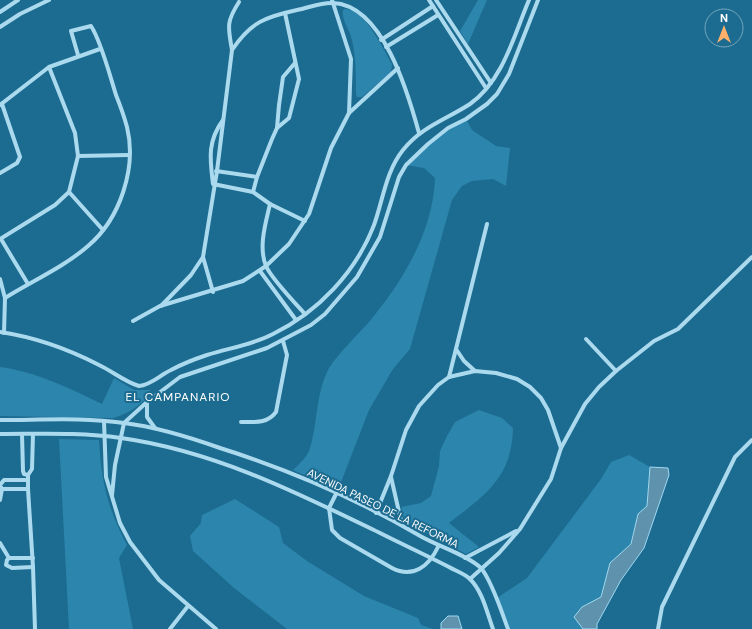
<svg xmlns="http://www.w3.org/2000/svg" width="752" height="629" font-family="'DM Sans',sans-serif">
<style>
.green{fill:#2c85ac}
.water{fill:#5f93ad;stroke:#9fd8f0}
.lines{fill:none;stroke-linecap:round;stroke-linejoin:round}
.street{stroke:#abdaee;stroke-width:4}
.labels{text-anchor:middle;stroke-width:4;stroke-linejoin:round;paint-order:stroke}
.street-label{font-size:11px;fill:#fff;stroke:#1c6b90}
.neighbourhood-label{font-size:12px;letter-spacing:1px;fill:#fff;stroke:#1c6b90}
</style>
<rect width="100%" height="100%" fill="#1c6b90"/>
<!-- green -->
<g class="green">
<polygon points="478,0 487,0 468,44 460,31"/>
<path d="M345 9C365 9 383 49 392 64L391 72 362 97H357L356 94C356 75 356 58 352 40 350 30 341 20 343 10Z"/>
<path d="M466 119 472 130 496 146 510 148 506 186 493 179 472 181 462 186 452 200 410 349 393 369 369 410 338 490 293 470C298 465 306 458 309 451 318 425 315 394 329 368 338 354 357 335 369 322 403 281 433 232 435 178L424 168 406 165 448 128Z"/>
<path d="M0 367C37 372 69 388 102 404L114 378 134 390H150L152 393C140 405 129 414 113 418L0 416Z"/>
<path d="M479 410 502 418 513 428C512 478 485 495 449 523L479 547 466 554 405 522 401 507 421 503 431 496 439 466 440 451 447 436 455 422Z"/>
<path d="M59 439 99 440C101 480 108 510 127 545L119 558 133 629H69Z"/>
<polygon points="629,455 650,467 647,506 638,514 631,544 610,563 601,597 582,607 583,629 509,629 497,598 527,578 601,479 611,462"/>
<polygon points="235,499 279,527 283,543 307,561 364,596 418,618 421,625 433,629 287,629 234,588 193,551 190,536 201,523 202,515"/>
</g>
<!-- water -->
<g class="water">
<polygon points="650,467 668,468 669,475 644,548 621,580 597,624 597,629 583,629 574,617 582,607 601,597 610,563 631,544 638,514 647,506"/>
<polygon points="448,616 458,616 462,629 441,629 441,623"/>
</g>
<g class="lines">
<!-- street -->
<g class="street">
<polyline points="332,0 351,59 349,113"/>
<polyline points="429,0 486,88"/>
<polyline points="436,0 491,83"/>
<polyline points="0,12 18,0"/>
<path d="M285 13 299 79 289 118 277 128 272 139 257 177 253 192 270 204C266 222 258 247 266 266 271 278 295 303 305 314"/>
<polyline points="0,27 20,14 49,0"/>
<polyline points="381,40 433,6"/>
<polyline points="386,47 438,15"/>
<path d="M232 50C251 22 265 17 297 10 308 8 322 2 333 3 383 5 408 93 419 133"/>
<polyline points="0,105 49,67 100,49"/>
<path d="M223 120C207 142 210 159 213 184L253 192"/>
<polyline points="277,128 279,105 283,77 295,63"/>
<polyline points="78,156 129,155"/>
<polyline points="216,171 257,177"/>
<polyline points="0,173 17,163 20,157 2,104"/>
<polyline points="69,192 103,230"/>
<polyline points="270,204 305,221"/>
<polyline points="0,239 55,205 69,192 78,156 75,133 49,67"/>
<polyline points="1,239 28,284"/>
<polyline points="203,257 213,292"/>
<polyline points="260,271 296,320"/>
<polyline points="0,279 5,298 4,333"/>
<path d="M5 298C32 281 64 267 88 246 120 219 137 168 127 127 124 116 120 105 116 95 110 76 101 41 91 26L71 31 78 55"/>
<path d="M161 306 191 275 203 257 217 171 232 50C228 27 226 22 239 2"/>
<polyline points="133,321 160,306 243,281 266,266 289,244 309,214 331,148 349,113 398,68"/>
<path d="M0 332C34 337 68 349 99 365 112 371 125 382 139 386 151 385 160 375 171 370 182 364 195 359 207 355 229 348 252 345 273 334 318 312 356 272 374 225 383 200 386 171 403 150 421 127 447 119 470 104 503 81 514 35 529 0"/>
<polyline points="586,339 616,371"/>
<polyline points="456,349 464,361 475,371"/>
<polyline points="449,377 487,224"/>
<polyline points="147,402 147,417 155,428"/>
<path d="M0 420C41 420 83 417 124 423 157 427 189 437 220 448 290 470 359 500 422 537 438 546 469 556 481 568 492 581 502 613 508 629"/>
<polyline points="104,421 106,477 120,523 130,542 159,580 216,629"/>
<path d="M241 422C255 422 267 424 276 412L287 355 283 341"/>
<path d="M0 434C40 434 81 432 121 438 215 451 300 494 384 535 406 546 428 556 449 567 456 571 465 574 470 579 483 592 487 613 493 629"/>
<polyline points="22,434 23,471 24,474 28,475"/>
<polyline points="33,434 32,469 28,475 28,489 33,567 35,629"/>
<polyline points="561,448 585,404 599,387 616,371 654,341 678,329 752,257"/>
<polyline points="391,477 402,525"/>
<polyline points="28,480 4,480 0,485 2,489 28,489"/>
<path d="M336 494 329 508 332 530 340 538 392 568C413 579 429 566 438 547"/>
<polyline points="112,495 115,465 124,423 147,402 180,377 267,348 311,325 325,314 357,277 380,237 399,177 406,165 428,144 448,128 466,119 487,104 497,94 509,74 538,0"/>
<polyline points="0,500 2,489"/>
<polyline points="376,513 391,476 406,430 419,406 438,385 449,377 475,371 496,373 517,379 530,387 541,398 548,410 561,448 551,479 520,529 499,553 470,579"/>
<polyline points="0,543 9,558"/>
<polyline points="33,558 9,558 7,560 6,565 12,568 33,567"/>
<polyline points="465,558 516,531"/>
<polyline points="170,629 188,606"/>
<polyline points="658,629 662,607 735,457 752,440"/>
</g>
</g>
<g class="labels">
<!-- street labels -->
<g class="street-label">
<text transform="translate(383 508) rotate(26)" y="4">AVENIDA PASEO DE LA REFORMA</text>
</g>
<!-- neighbourhood labels -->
<g class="neighbourhood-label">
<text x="178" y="401">EL CAMPANARIO</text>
</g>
</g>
<!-- north arrow -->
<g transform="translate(724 28)"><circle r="19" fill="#1c6b90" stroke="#77a6bc"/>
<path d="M0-3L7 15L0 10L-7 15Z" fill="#feaf69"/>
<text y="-6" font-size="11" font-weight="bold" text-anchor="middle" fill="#ffffff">N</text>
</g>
</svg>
